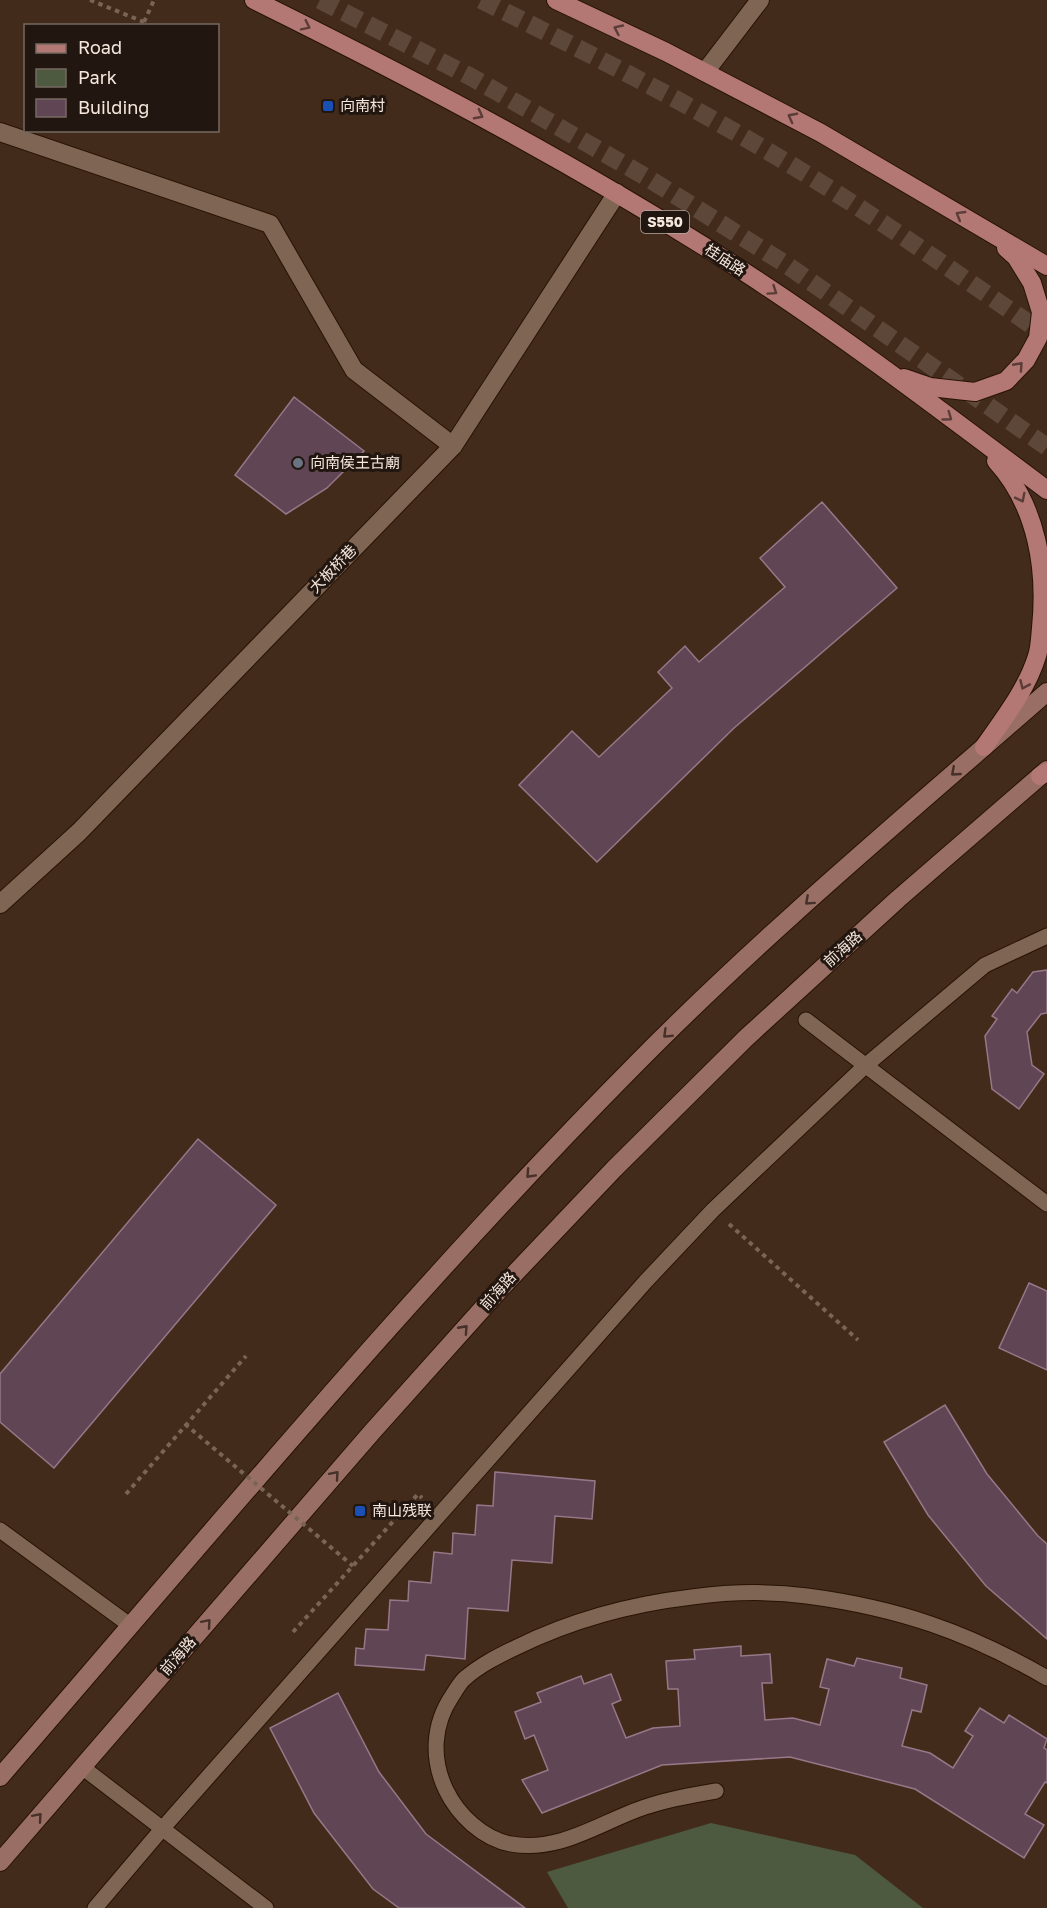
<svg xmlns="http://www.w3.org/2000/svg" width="1047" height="1908" font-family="'Golos Text','Noto Sans SC',sans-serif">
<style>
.green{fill:#4d5a3f}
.building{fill:#604554;stroke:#967888;stroke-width:1.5}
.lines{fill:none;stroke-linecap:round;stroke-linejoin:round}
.trunk-tunnel{stroke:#5d4738;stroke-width:18;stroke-dasharray:18 9;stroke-linecap:butt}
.service-casing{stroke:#281304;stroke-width:17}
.minor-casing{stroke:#281304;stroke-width:20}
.secondary-casing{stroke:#281304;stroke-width:20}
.primary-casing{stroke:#281304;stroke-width:20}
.path{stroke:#796456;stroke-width:4;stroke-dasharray:4.5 4.5;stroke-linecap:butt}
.service{stroke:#7f6553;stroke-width:15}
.minor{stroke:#7f6553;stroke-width:18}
.secondary{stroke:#996e64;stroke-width:18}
.primary{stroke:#b37774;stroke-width:18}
.path-bridge{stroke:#796456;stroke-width:4;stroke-dasharray:4.5 4.5;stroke-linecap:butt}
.oneway{stroke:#5b3d38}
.oneway2{stroke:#453129}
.transit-dot{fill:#1a4fb4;stroke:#211710;stroke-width:2}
.worship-dot{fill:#6b7280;stroke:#211710;stroke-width:2}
.labels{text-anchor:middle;stroke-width:6;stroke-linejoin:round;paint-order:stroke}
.shield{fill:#211710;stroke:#b6a9a0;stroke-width:1.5}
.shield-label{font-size:14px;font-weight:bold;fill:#f6e7dd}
.poi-label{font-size:15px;fill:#f6e7dd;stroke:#211710;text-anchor:start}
.street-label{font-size:15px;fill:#f6e7dd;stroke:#211710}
</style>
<rect width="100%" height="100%" fill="#422b1b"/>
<!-- green -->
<polygon class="green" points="711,1823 855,1855 923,1908 568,1908 547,1872"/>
<!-- building -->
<g class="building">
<polygon points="294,397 364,451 327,488 286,514 235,475"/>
<polygon points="822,502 897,588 734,728 597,862 519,785 572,731 599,757 672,688 658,672 685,646 699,662 785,587 760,558"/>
<polygon points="1047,970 1047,1013 1041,1014 1027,1032 1032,1065 1044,1074 1019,1109 992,1089 985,1036 997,1019 992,1016 1012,989 1017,993 1033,972"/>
<polygon points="198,1139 276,1205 54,1468 0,1422 0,1374"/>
<polygon points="1029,1283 1047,1291 1047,1370 999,1348"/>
<polygon points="945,1405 987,1474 1038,1536 1047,1544 1047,1639 986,1586 928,1515 884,1442"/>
<polygon points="495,1472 595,1481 592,1519 555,1516 552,1563 512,1560 508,1611 468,1608 465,1659 426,1655 424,1670 355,1665 356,1648 364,1649 366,1629 388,1630 390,1600 408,1601 409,1581 431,1583 434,1552 452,1554 453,1533 475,1535 477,1505 493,1506"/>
<polygon points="741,1646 741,1656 770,1654 772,1683 762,1683 765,1720 793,1718 820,1725 829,1689 820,1687 827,1659 854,1666 857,1658 902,1668 900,1678 927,1685 921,1712 912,1710 902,1746 930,1753 953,1768 973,1736 965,1731 980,1708 1004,1723 1009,1715 1047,1739 1044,1748 1047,1750 1047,1783 1045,1782 1025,1814 1044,1825 1024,1858 915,1789 790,1757 662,1765 542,1813 522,1780 548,1770 534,1735 525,1739 515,1712 541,1702 537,1693 581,1676 584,1684 611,1674 621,1700 612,1704 626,1738 653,1728 680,1726 678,1689 668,1689 666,1661 695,1659 694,1650"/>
<polygon points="338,1693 379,1772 426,1834 525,1908 399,1908 373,1889 314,1813 270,1728"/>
</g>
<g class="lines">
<!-- trunk-tunnel -->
<g class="trunk-tunnel">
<polyline points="320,0 473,78 646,177 784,263 1047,447"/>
<path d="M481 0C601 59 720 119 833 191 906 237 976 287 1047 336"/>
</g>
<defs>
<g id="service">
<polyline points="806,1020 1047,1204"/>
<polyline points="0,1530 131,1626"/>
<polyline points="82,1767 266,1908"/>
<path d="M716 1791C692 1795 668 1799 645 1807 600 1822 560 1853 511 1844 483 1839 458 1815 446 1790 431 1759 433 1724 452 1696 456 1690 459 1684 464 1679 480 1665 498 1656 517 1647 572 1620 632 1604 692 1597 729 1592 770 1591 807 1596 898 1608 968 1632 1047 1678"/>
<polyline points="95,1908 162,1829 440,1514 646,1281 713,1210 865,1066 985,965 1047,936"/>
</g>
<g id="minor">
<polyline points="705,72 760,0"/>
<polyline points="0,132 270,224 354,370 453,446"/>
<polyline points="0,904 79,832 453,446 617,193"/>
</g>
<g id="secondary">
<path d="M0 1777C209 1536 412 1290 636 1064 766 932 908 814 1047 692"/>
<polyline points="0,1862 372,1432 501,1288 614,1169 746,1038 898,899 1047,770"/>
</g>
<g id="primary">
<path d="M254 0C422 83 588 171 746 273 849 340 948 416 1047 490"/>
<polyline points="556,0 666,52 821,133 1047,266"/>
<polyline points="904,378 930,387 975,392 1006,381 1026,360 1038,338 1041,312 1032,283 1016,257 1006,248"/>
<path d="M984 747C1004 718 1027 689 1037 656 1040 647 1040 637 1041 628 1047 569 1037 506 996 461"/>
<polyline points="1040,776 1047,772"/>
</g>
</defs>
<!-- service casing -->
<use href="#service" class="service-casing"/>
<!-- minor casing -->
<use href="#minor" class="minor-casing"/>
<!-- secondary casing -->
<use href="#secondary" class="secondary-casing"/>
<!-- primary casing -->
<use href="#primary" class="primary-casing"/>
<!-- path -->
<g class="path">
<polyline points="90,0 144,22"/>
<polyline points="729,1224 858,1340"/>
<polyline points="126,1494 246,1356"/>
<polyline points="293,1632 418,1494 422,1498"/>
</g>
<!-- service -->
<use href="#service" class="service"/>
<!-- minor -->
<use href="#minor" class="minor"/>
<!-- secondary -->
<use href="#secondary" class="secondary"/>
<!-- primary -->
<use href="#primary" class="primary"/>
<!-- path-bridge -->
<g class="path-bridge">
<polyline points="144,22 154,0"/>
<polyline points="185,1424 353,1566"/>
</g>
</g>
<!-- one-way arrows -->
<defs><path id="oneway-chevron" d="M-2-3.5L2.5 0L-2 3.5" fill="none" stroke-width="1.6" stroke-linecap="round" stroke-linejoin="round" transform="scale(1.5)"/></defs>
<g class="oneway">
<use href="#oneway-chevron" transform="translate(306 26) rotate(26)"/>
<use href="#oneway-chevron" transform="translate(618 29) rotate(-155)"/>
<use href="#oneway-chevron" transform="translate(479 115) rotate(28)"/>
<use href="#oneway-chevron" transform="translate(792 117) rotate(-152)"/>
<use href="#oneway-chevron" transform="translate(960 215) rotate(-149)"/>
<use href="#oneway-chevron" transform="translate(773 291) rotate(34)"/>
<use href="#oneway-chevron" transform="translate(1019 366) rotate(-48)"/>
<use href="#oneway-chevron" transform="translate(948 417) rotate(36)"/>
<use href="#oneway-chevron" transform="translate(1021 498) rotate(63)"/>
<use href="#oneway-chevron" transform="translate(1024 685) rotate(114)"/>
</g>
<g class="oneway2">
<use href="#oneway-chevron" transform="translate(955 772) rotate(139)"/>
<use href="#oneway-chevron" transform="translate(809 901) rotate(138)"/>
<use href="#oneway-chevron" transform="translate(667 1034) rotate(136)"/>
<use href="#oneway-chevron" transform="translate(530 1174) rotate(133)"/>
<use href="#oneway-chevron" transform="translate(464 1329) rotate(-48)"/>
<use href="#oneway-chevron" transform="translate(335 1475) rotate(-49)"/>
<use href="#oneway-chevron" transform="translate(207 1623) rotate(-49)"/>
<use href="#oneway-chevron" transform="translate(38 1817) rotate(-49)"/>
</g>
<!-- markers -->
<g class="transit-dot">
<rect x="322" y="100" width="12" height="12" rx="3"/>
<rect x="354" y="1505" width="12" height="12" rx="3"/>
</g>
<circle class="worship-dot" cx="298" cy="463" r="6"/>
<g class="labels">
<!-- shield labels -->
<rect class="shield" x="641" y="211" width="48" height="22" rx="4.5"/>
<g class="shield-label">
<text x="665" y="227">S550</text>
</g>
<!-- poi labels -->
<g class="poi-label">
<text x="340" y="111">向南村</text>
<text x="310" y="468">向南侯王古廟</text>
<text x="372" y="1516">南山残联</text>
</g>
<!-- street labels -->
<g class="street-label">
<text transform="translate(725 260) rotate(33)" y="5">桂庙路</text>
<text transform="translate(333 569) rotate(-46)" y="5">大板桥巷</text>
<text transform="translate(843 949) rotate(-42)" y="5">前海路</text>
<text transform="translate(498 1291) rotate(-48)" y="5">前海路</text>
<text transform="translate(178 1656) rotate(-49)" y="5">前海路</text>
</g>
</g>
<!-- legend -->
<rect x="24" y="24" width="195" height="108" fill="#211710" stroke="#766a62" stroke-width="1.5"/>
<rect x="36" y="44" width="30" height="9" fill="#b37774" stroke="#766a62" stroke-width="1.5"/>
<text x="78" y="54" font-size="18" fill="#f6e7dd">Road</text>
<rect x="36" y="69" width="30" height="18" fill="#4d5a3f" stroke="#766a62" stroke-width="1.5"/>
<text x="78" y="84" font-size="18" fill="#f6e7dd">Park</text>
<rect x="36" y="99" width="30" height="18" fill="#604554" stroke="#766a62" stroke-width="1.5"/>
<text x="78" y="114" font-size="18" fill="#f6e7dd">Building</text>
</svg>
